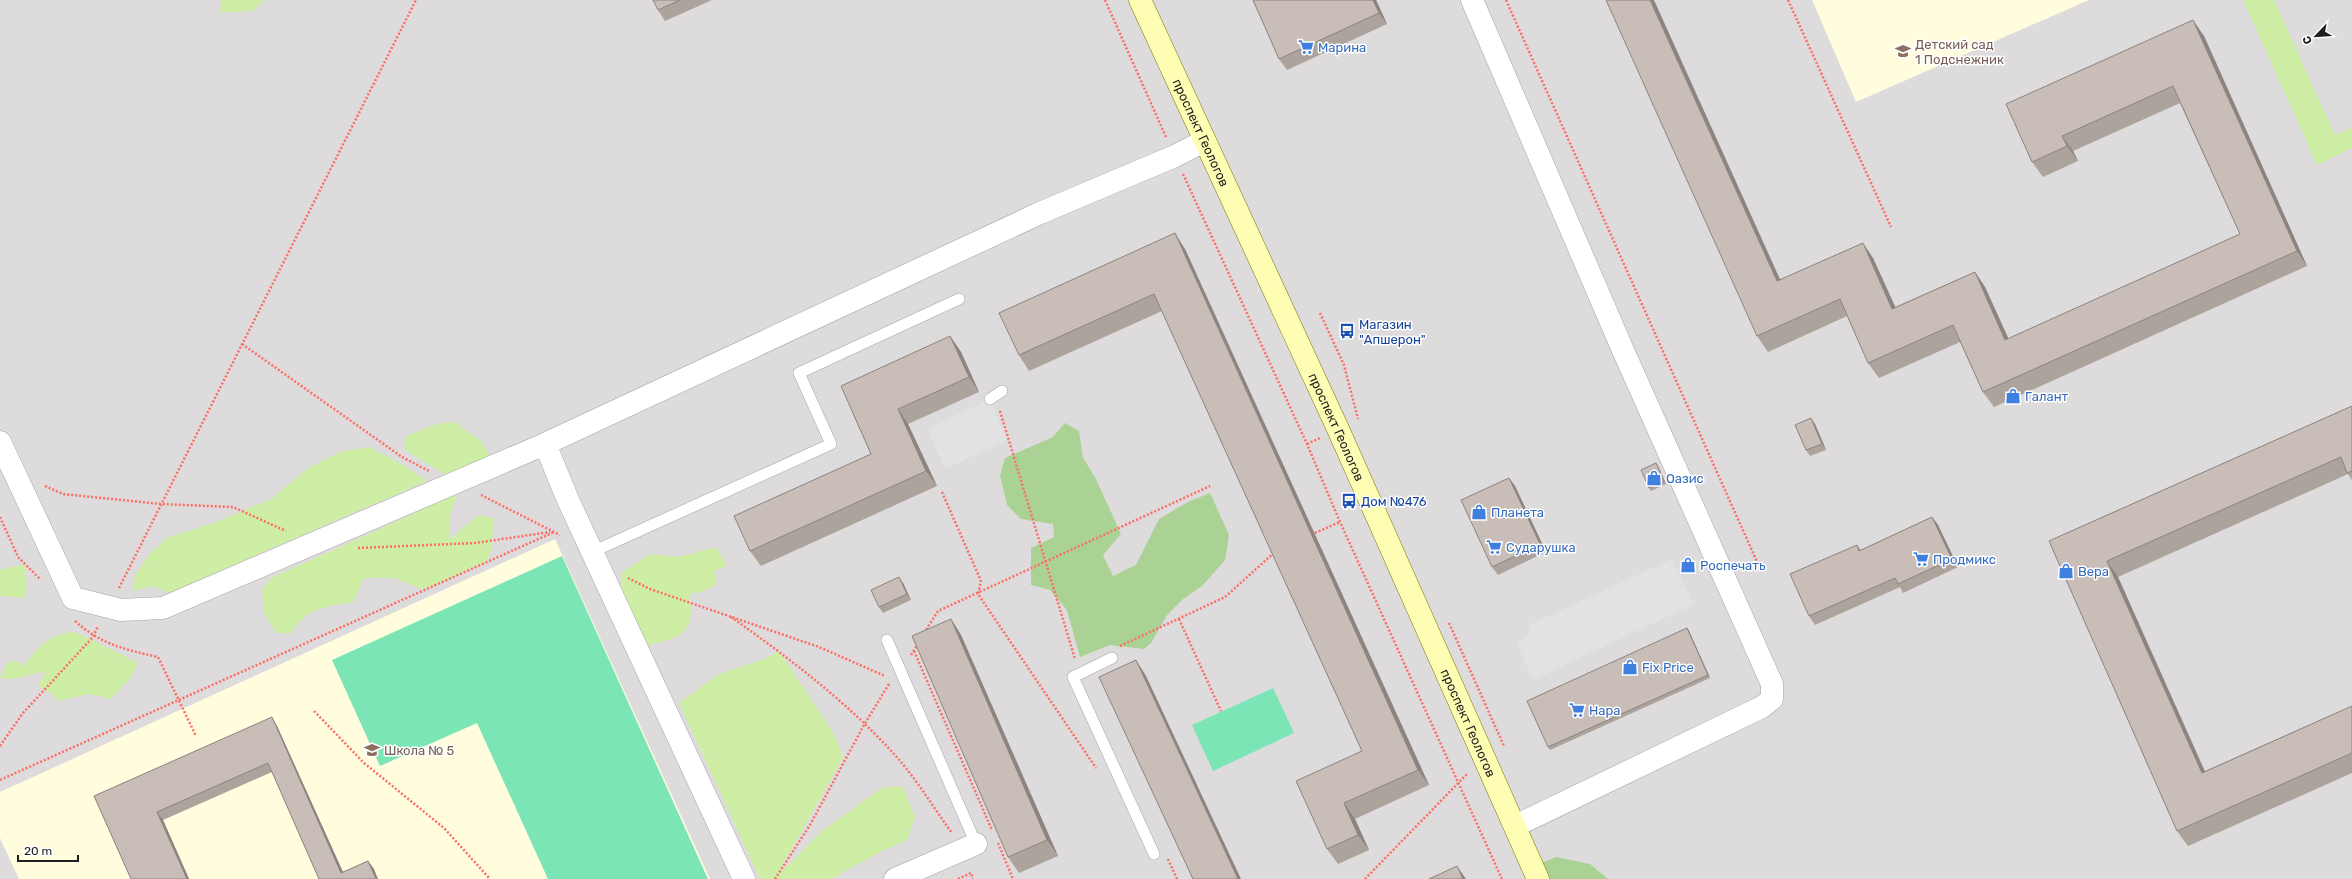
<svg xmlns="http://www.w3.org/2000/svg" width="2352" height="879" font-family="Rubik,sans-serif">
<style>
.residential{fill:#dddbdb}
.education{fill:#fffdde}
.grass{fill:#ceeea6}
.forest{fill:#abd295}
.pitch{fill:#7ce5b6}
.parking{fill:#e2e2e2}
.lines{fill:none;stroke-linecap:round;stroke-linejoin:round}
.lane-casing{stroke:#a5a5a5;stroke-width:12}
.street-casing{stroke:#a5a5a5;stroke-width:23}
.secondary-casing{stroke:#757b00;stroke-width:23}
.path{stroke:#ff6c66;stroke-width:2.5;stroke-dasharray:2 2;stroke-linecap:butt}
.lane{stroke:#fff;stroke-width:11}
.street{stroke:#fff;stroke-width:22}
.secondary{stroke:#fefdb4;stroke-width:22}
.wall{fill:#aca39d}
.shaded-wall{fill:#8c8480}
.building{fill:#c8bdb7;stroke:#8c8480}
.labels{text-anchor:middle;stroke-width:3;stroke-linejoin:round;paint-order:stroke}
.education-label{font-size:13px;fill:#785e54;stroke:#fff;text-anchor:start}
.shop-label{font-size:13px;fill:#366cbe;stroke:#fff;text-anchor:start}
.street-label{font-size:13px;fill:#1e1e1e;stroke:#fff}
.transit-label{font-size:13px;fill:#164399;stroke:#fff;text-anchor:start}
</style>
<rect width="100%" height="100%" fill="#f0ebe4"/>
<!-- residential -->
<rect class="residential" x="0" y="0" width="2352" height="879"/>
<!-- education -->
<g class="education">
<polygon points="1812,0 2089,0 1856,102"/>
<polygon points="555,539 710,879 19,879 0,838 0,792"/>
</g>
<!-- grass -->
<g class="grass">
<polygon points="221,0 264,0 253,11 220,13"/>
<polygon points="2243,0 2274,0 2335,135 2352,128 2352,148 2317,165"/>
<polygon points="455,422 481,441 490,456 446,475 405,450 406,436 436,424"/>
<polygon points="369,447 403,465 427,481 169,593 153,586 133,591 135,575 149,555 166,538 214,523 271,499 308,468 340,452"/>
<path d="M457 494 450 515V539L479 515 494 518 491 551 486 562 424 590 395 578H364L353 602C325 607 307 607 291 633H276L264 613 262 590 271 578Z"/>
<path d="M716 547 727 566 714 571 717 584 701 592 689 594C692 606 693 625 681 634 675 639 656 643 648 646L621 590 622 572 651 554 679 557Z"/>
<polygon points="25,564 26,598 0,596 0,570"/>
<path d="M70 632 78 633 138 663 130 678 111 699 89 694 57 701 53 695 38 685 46 672C30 674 15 681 0 678L7 663 15 660 24 666C40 645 43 639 70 632Z"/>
<polygon points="779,651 833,732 843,758 776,877 822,831 883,787 903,787 915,817 907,840 882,851 831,879 760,879 679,703 719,674 765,659"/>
</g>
<!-- forest -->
<g class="forest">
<polygon points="1065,423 1079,431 1083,458 1095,477 1121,534 1103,555 1113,576 1136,565 1159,519 1188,502 1210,493 1229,535 1225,560 1202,586 1183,599 1167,615 1151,643 1144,649 1110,645 1080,657 1067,610 1050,590 1031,585 1031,548 1054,537 1053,524 1021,519 1007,505 1000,476 1005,458 1053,437"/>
<polygon points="1556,857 1590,864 1608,879 1550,879 1542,863"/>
</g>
<!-- pitch -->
<g class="pitch">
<polygon points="562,556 708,879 548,879 477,723 380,766 332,660"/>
<polygon points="1273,688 1294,733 1213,771 1192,725"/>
</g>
<!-- parking -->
<g class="parking">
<polygon points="990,399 1007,440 945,469 927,429"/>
<polygon points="1672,559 1694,604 1533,680 1517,644 1528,635 1529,625"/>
</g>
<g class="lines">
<defs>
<g id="lane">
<polyline points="990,399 1002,391"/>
<polyline points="592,552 831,444 799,373 959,299"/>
<polyline points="887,640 976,844"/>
<polyline points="1112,658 1073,677 1154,854"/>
</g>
<g id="street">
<polyline points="1472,0 1622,348 1772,684 1772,699 1762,707 1515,826"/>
<polyline points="0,442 73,598 121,610 163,608 545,444 1040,213 1175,156 1204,141"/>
<polyline points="545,444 568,500 744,879"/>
<polyline points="895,879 976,844"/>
</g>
<g id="secondary">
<path id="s1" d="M1140 0 1338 429 1538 879"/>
</g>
</defs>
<!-- lane casing -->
<use href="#lane" class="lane-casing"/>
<!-- street casing -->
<use href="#street" class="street-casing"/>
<!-- secondary casing -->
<use href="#secondary" class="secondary-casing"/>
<!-- path -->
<g class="path">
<polyline points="1105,0 1166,137"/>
<polyline points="1506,0 1758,564"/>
<polyline points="1788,0 1891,227"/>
<polyline points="1183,174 1307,444 1340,522 1502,879"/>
<polyline points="1320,313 1344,365 1358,419"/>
<polyline points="242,344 402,457 429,471"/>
<polyline points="1000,411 1075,659"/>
<polyline points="1307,444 1320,438"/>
<polyline points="45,486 63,494 161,504 233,507 286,531"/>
<polyline points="942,492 981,581 978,594 1096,768"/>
<polyline points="481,495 560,535"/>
<polyline points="0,517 18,557 40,579"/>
<polyline points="1315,533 1340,522"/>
<polyline points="358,548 475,543 550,532"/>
<polyline points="628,578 650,589 819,647 885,676"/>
<polyline points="119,588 416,0"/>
<path d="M731 617C789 658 846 701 894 754 916 778 933 807 952 833"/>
<polyline points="1179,619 1221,711"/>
<path d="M75 621C100 644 126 650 158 657L196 736"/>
<polyline points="1449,623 1504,746"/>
<polyline points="924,633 938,611 1210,486"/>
<polyline points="1120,646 1225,597 1275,552"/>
<polyline points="914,651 992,830"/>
<polyline points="911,655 918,644"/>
<polyline points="314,711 364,763 444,828 490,879"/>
<polyline points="0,746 23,713 93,637 98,626"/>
<polyline points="0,780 554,532"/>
<polyline points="998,843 1013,879"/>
<polyline points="1168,859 1177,879"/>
<polyline points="775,879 810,825 864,725 889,684"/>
<polyline points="958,879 971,873 973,879"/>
<polyline points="1365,879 1468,773"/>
</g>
<!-- lane -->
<use href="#lane" class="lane"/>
<!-- street -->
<use href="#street" class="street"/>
<!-- secondary -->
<use href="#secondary" class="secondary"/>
</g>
<!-- wall -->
<g class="wall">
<polygon points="653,0 712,0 665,21 658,10"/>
<polygon points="1253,0 1376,0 1387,24 1287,70 1279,59"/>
<polygon points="2204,36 2307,266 1994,407 1983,392 1960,342 1879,378 1868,363 1847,316 1768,352 1757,336 1780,280 1873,258 1895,307 1975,272 1985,287 2008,339 2240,234 2180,103 2073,151 2078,161 2043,177 2032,162 2006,104"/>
<polygon points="1185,249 1429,785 1355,819 1369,850 1338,864 1327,849 1362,751 1162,311 1029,371 1019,355"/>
<polygon points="950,336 961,352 979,392 908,424 937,486 761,566 750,551 871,454 841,386"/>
<polygon points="2352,406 2352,480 2348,474 2118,577 2205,771 2352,706 2352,773 2188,846 2177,831 2049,541"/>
<polygon points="1815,424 1826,450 1810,456 1806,450"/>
<polygon points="1656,463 1658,466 1666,484 1651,491 1649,488"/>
<polygon points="1509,478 1515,486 1546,552 1498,575 1492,567"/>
<polygon points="1932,517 1938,525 1958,567 1903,593 1900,587 1815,625 1809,616 1857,545 1861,550"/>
<polygon points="903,583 911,600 883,613 879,607"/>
<polygon points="951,619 961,635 1058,856 1019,873 1008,857"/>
<polygon points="1687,628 1689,631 1710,678 1550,750 1548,747"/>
<polygon points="277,726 343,872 368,861 374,869 319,879 272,772 163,820 189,879 131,879 94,796"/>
</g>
<!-- shaded-wall -->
<g class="shaded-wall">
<polygon points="1373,0 1376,0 1387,24 1379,13"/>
<polygon points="1650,0 1654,0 1788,297 1777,281"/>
<polygon points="2193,20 2204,36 2307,266 2297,251"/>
<polygon points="2062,136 2073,151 2078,161 2067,146"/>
<polygon points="1175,233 1185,249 1429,785 1418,770"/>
<polygon points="1863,243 1873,258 1903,324 1892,309"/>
<polygon points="1975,272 1985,287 2016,355 2005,340"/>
<polygon points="950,336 961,352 979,392 969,377"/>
<polygon points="898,409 908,424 937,486 926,471"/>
<polygon points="1811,418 1815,424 1826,450 1822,444"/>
<polygon points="1656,463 1658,466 1666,484 1664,481"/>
<polygon points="1509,478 1515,486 1546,552 1540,544"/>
<polygon points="1932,517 1938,525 1958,567 1952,559"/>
<polygon points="2107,561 2118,577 2212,788 2202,773"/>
<polygon points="899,577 903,583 911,600 907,594"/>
<polygon points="951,619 961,635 1058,856 1047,840"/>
<polygon points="1687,628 1689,631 1710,678 1708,675"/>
<polygon points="1136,660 1146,676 1241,879 1238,879"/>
<polygon points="272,717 277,726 346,879 341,873"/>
<polygon points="1344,803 1355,819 1369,850 1358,835"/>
<polygon points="157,812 163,820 189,879 187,879"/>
<polygon points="368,861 374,869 378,879 376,879"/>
<polygon points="1457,866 1466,879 1463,879"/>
</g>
<!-- building -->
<g class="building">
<polygon points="653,0 680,0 658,10"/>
<polygon points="1253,0 1373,0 1379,13 1279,59"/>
<polygon points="1606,0 1650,0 1777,281 1863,243 1892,309 1975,272 2005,340 2240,234 2173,86 2062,136 2067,146 2032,162 2006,104 2193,20 2297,251 1983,392 1953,325 1868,363 1840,299 1757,336"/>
<polygon points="1175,233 1418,770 1344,803 1358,835 1327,849 1296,781 1362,751 1154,294 1019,355 999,313"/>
<polygon points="950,336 969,377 898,409 926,471 750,551 734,516 871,454 841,386"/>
<polygon points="2352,406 2352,471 2347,473 2341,457 2107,561 2202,773 2352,706 2352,753 2177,831 2049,541"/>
<polygon points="1811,418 1822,444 1806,450 1795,425"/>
<polygon points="1656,463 1664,481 1649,488 1641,470"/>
<polygon points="1509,478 1540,544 1492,567 1461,500"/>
<polygon points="1932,517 1952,559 1898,584 1895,578 1809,616 1790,574 1857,545 1859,551"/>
<polygon points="899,577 907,594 879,607 871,590"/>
<polygon points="951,619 1047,840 1008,857 912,636"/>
<polygon points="1687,628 1708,675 1548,747 1527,701"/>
<polygon points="1136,660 1238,879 1193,879 1099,677"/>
<polygon points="272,717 341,873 368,861 376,879 319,879 268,763 157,812 187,879 131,879 94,796"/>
<polygon points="1457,866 1463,879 1429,879"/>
</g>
<!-- icons -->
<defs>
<symbol id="supermarket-bare" viewBox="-9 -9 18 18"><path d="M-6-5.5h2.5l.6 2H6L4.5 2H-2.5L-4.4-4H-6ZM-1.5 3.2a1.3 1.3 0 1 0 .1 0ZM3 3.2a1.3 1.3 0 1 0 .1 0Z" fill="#3f7fe0" stroke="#fff" stroke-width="2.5" paint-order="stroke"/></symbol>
<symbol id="school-bare" viewBox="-9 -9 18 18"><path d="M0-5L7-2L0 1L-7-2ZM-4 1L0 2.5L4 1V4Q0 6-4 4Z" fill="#8d6e63" stroke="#fff" stroke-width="2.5" paint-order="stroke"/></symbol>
<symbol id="bus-bare" viewBox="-9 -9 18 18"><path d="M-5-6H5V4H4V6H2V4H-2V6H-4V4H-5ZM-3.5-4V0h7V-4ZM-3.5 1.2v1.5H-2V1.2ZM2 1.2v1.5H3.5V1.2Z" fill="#1a4fb4" stroke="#fff" stroke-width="2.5" paint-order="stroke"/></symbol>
<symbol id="shop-bare" viewBox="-9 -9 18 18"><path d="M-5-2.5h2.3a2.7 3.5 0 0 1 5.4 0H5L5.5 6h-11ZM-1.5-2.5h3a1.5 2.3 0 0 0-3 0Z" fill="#3f7fe0" stroke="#fff" stroke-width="2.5" paint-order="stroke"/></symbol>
</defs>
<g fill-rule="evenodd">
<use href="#supermarket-bare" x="1295" y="36" width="22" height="22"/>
<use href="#school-bare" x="1892" y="40" width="22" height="22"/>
<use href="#bus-bare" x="1336" y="320" width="22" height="22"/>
<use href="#shop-bare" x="2002" y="385" width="22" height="22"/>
<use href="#shop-bare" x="1643" y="467" width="22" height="22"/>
<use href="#bus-bare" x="1338" y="490" width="22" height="22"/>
<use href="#shop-bare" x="1468" y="501" width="22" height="22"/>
<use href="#supermarket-bare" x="1483" y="536" width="22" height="22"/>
<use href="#supermarket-bare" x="1910" y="548" width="22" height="22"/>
<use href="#shop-bare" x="1677" y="554" width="22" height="22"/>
<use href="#shop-bare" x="2055" y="560" width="22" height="22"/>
<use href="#shop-bare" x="1619" y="656" width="22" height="22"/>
<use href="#supermarket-bare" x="1566" y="699" width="22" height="22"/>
<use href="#school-bare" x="361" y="739" width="22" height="22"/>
</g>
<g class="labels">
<!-- education labels -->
<g class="education-label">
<text x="1915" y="49">Детский сад<tspan x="1915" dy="15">1 Подснежник</tspan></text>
<text x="384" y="755">Школа № 5</text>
</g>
<!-- shop labels -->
<g class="shop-label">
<text x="1318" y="52">Марина</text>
<text x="2025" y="401">Галант</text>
<text x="1666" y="483">Оазис</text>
<text x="1491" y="517">Планета</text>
<text x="1506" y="552">Сударушка</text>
<text x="1933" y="564">Продмикс</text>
<text x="1700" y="570">Роспечать</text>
<text x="2078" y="576">Вера</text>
<text x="1642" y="672">Fix Price</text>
<text x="1589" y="715">Нара</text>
</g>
<!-- street labels -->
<g class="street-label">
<text dy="5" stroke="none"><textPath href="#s1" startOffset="146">проспект Геологов</textPath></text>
<text dy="5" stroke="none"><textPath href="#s1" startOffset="470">проспект Геологов</textPath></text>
<text dy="5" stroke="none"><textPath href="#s1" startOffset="794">проспект Геологов</textPath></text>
</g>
<!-- transit labels -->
<g class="transit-label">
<text x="1359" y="329">Магазин<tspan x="1359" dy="15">"Апшерон"</tspan></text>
<text x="1361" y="506">Дом №476</text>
</g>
</g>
<!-- north arrow -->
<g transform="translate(2316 36) rotate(245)" stroke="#ffffff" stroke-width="3" paint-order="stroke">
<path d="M0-3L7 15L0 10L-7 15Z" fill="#1e1e1e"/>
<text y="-6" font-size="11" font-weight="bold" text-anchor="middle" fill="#1e1e1e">С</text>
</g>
<!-- scale -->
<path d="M18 855v6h60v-6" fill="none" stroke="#1e1e1e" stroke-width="2"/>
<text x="24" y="855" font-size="12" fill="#1e1e1e" stroke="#ffffff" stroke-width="3" paint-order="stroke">20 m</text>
</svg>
